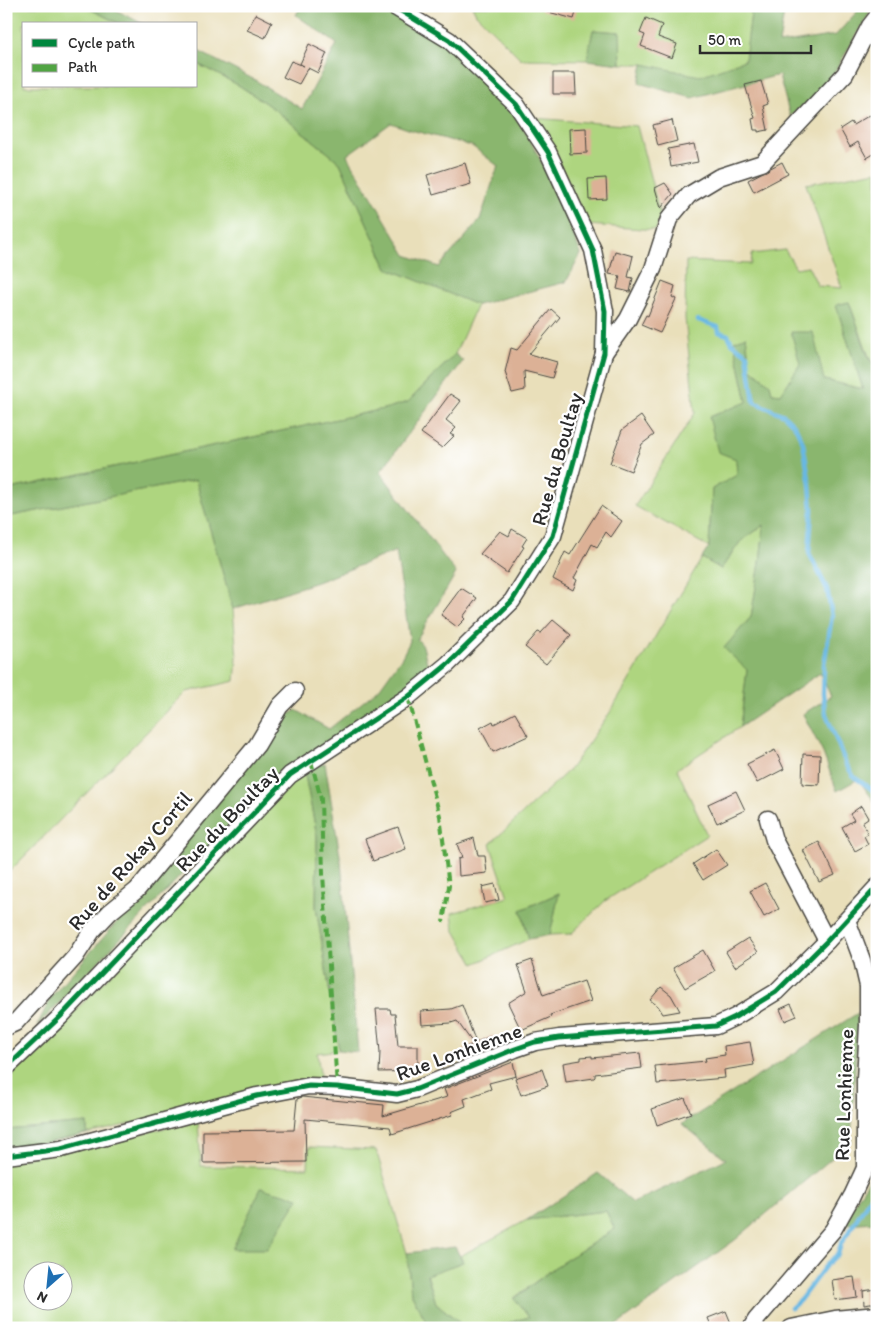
<svg xmlns="http://www.w3.org/2000/svg" width="883" height="1334" font-family="Itim,sans-serif">
<style>
.green{fill:#aed57f;stroke:#6c8055;fill-rule:evenodd}
.forest{fill:#8ab66e;stroke:#5a704c;fill-rule:evenodd}
.lines{fill:none;stroke-linecap:round;stroke-linejoin:round}
.stream{stroke:#68b8e3;stroke-width:4.5}
.building{fill:#dcb196}
.minor-casing{stroke:#484640;stroke-width:19}
.minor{stroke:#fff;stroke-width:16}
.quiet{stroke:#51a443;stroke-width:4;stroke-dasharray:8 4;stroke-linecap:butt}
.cycleway-casing{stroke:#fff;stroke-width:8}
.cycleway{stroke:#00873e;stroke-width:5}
.labels{text-anchor:middle;stroke-width:4.5;stroke-linejoin:round;paint-order:stroke}
.street-label{font-size:21px;fill:#2b2b2b;stroke:#fff}
</style>
<rect width="100%" height="100%" fill="#fff"/>
<filter id="ink" filterUnits="userSpaceOnUse"><feTurbulence type="fractalNoise" baseFrequency=".02" numOctaves="2"/><feDisplacementMap in="SourceGraphic" scale="10" xChannelSelector="R" yChannelSelector="G"/><feConvolveMatrix kernelMatrix="1 2 1 2 8 2 1 2 1" color-interpolation-filters="sRGB"/></filter>
<filter id="wash" filterUnits="userSpaceOnUse"><feTurbulence type="fractalNoise" baseFrequency=".0096" numOctaves="4" result="noise"/><feDisplacementMap in="SourceGraphic" scale="20" xChannelSelector="R" yChannelSelector="G"/><feGaussianBlur stdDeviation="1.12" result="paint"/><feColorMatrix in="noise" values="0 0 0 0 0 0 0 0 0 0 0 0 0 0 0 0 0 1.4 0 .05"/><feComposite in="paint" operator="in"/></filter>
<g filter="url(#wash)">
<rect width="100%" height="100%" fill="#e9dfba"/>
<!-- green -->
<g class="green">
<polygon points="6,6 84,6 120,24 24,24 24,86 196,86 196,63 240,86 274,109 321,147 340,163 387,268 477,305 455,354 408,402 384,409 6,490"/>
<polygon points="472,6 752,6 745,60 700,77 643,64 621,64 619,32 593,30 587,60 521,59 476,14"/>
<polygon points="533,118 637,126 660,215 656,230 588,225"/>
<polygon points="877,171 877,368 870,359 849,302 836,305 863,389 824,380 800,364 782,394 772,393 770,384 750,368 746,336 734,342 747,402 736,459 737,475 712,489 709,547 635,506 695,413 685,318 686,261 751,264 752,254 785,250 796,268 808,266 818,286 842,288 806,184"/>
<polygon points="196,480 233,609 237,658 235,681 186,692 6,875 6,517"/>
<polygon points="764,525 760,563 751,617 725,648 747,670 740,727 677,769 707,835 605,901 571,934 550,935 559,893 521,910 529,939 474,964 454,929 452,913 508,897 490,844 570,769 611,711 702,558 721,569 740,542"/>
<polygon points="304,770 317,836 316,907 339,1050 317,1053 321,1079 87,1134 87,1123 6,1130 6,1079 95,991"/>
<path d="M198 1121 201 1166 308 1168 309 1147 376 1150 407 1253 411 1293 428 1325 422 1328H6V1162ZM32 1272H62V1302H32Z"/>
<polygon points="606,1211 615,1229 555,1267 514,1298 529,1317 490,1328 466,1328 436,1303 427,1274 463,1262 460,1256 527,1220"/>
</g>
<!-- forest -->
<g class="forest">
<polygon points="84,6 108,6 143,24 120,24"/>
<path d="M301 6H382L445 43 512 106 554 186 581 254 566 282 477 305 387 268 340 163 321 147 274 109 240 86 196 63V50L255 80 302 109 337 44 296 15ZM391 123 411 130 472 146 498 166 480 220 439 267 406 255 347 155Z"/>
<polygon points="752,6 785,6 779,44 836,35 862,6 874,6 823,91 790,116 779,75 692,98 639,83 643,64 700,76 745,60"/>
<polygon points="593,30 620,32 621,64 587,60"/>
<polygon points="849,302 869,359 877,368 877,805 858,779 837,791 823,753 803,714 831,696 820,673 740,727 747,670 724,648 751,617 760,563 764,525 740,542 721,569 702,558 709,547 712,489 737,475 736,459 718,452 709,417 747,402 734,341 746,336 750,368 770,384 772,393 781,394 800,364 791,332 813,332 824,380 863,389 836,305"/>
<polygon points="455,354 463,361 380,472 456,573 417,639 423,646 429,671 368,718 287,767 229,825 37,1026 51,997 146,889 276,723 296,710 329,729 379,689 402,657 410,641 396,551 317,582 233,609 196,480 6,517 6,490 384,409 408,402"/>
<polygon points="325,763 341,862 358,1052 339,1050 316,907 317,836 304,770"/>
<polygon points="559,893 550,935 529,939 521,910"/>
<polygon points="858,1013 851,1142 735,1240 613,1328 490,1328 529,1317 514,1299 555,1267 615,1229 606,1211 527,1220 598,1173 633,1203 726,1159 682,1124"/>
<polygon points="87,1123 87,1134 14,1150 6,1150 6,1130"/>
<polygon points="877,1167 877,1222 841,1224"/>
<polygon points="261,1188 299,1198 267,1249 232,1249"/>
<polygon points="455,1247 463,1262 427,1275 436,1303 466,1328 422,1328 428,1325 411,1293 407,1253"/>
</g>
<g class="lines">
<!-- stream -->
<g class="stream">
<polyline points="698,320 718,327 719,332 728,335 732,343 747,354 754,402 784,415 795,426 803,443 810,485 812,510 809,553 827,589 832,616 824,665 823,694 826,714 846,764 854,777 877,793"/>
<polyline points="791,1308 800,1300 827,1264 838,1254 841,1244 871,1196 877,1194"/>
</g>
</g>
<g id="blocks">
<!-- building -->
<g class="building">
<polygon points="542,6 578,6 574,19 541,10"/>
<polygon points="256,14 272,22 265,38 247,30"/>
<polygon points="646,18 662,25 658,37 677,44 672,58 641,46 645,35 640,33"/>
<polygon points="309,44 327,53 318,73 308,68 299,84 283,77 291,61 304,66 300,64"/>
<polygon points="553,73 575,73 576,94 553,94"/>
<polygon points="761,81 768,104 763,106 768,130 758,132 758,130 754,130 752,119 755,118 745,85"/>
<polygon points="870,115 877,127 877,152 867,158 858,142 850,147 840,129 851,122 853,125"/>
<polygon points="672,120 677,141 658,146 653,125"/>
<polygon points="586,128 587,153 570,154 569,129"/>
<polygon points="694,144 698,162 671,167 668,149"/>
<polygon points="782,162 788,174 754,192 748,180"/>
<polygon points="465,163 471,184 433,195 427,175"/>
<polygon points="606,178 607,199 589,200 588,179"/>
<polygon points="665,183 673,194 661,208 655,188"/>
<polygon points="615,251 633,256 628,277 633,278 630,292 617,289 620,276 609,274"/>
<polygon points="662,281 675,286 672,297 676,299 660,333 641,325 646,315 648,316"/>
<polygon points="551,309 560,317 529,354 557,362 552,378 524,371 525,390 512,393 505,372 511,348 517,350"/>
<polygon points="450,394 461,401 446,420 456,428 450,434 454,436 442,448 421,433"/>
<polygon points="641,416 654,435 642,444 631,471 610,463 622,430"/>
<polygon points="601,506 622,521 611,537 606,532 597,547 592,544 574,578 577,580 573,590 553,579 565,552 570,555"/>
<polygon points="512,529 527,538 522,546 524,547 507,573 480,554 500,531 509,536"/>
<polygon points="461,588 477,598 463,617 465,619 457,627 441,615"/>
<polygon points="553,620 571,635 546,664 525,647 538,632 541,633"/>
<polygon points="515,713 528,736 493,752 480,728 493,721 494,724"/>
<polygon points="775,750 784,769 757,783 747,764"/>
<polygon points="803,754 820,755 819,785 802,784"/>
<polygon points="736,791 745,810 717,823 708,804"/>
<polygon points="861,806 868,818 862,822 868,834 864,836 868,844 855,851 842,827 854,820 850,814"/>
<polygon points="398,827 406,849 373,861 365,839"/>
<polygon points="474,838 478,856 485,856 487,873 459,876 458,859 462,858 457,844"/>
<polygon points="819,842 835,875 819,882 803,850"/>
<polygon points="716,849 727,865 703,880 693,864"/>
<polygon points="765,883 779,909 764,917 750,891"/>
<polygon points="495,884 499,900 485,903 482,887"/>
<polygon points="748,938 758,952 735,967 726,952"/>
<polygon points="703,950 715,971 685,988 673,968"/>
<polygon points="532,960 543,995 584,981 591,1001 550,1015 551,1017 521,1030 508,1003 527,991 518,965"/>
<polygon points="661,987 671,995 680,1011 663,1014 658,1006 650,1000"/>
<polygon points="791,1004 797,1016 785,1021 780,1009"/>
<polygon points="462,1005 475,1040 472,1042 457,1021 451,1023 422,1025 421,1011 451,1009"/>
<polygon points="376,1009 390,1009 391,1014 395,1014 398,1046 418,1046 418,1071 379,1072 380,1052"/>
<polygon points="493,1035 498,1045 469,1057 464,1048"/>
<polygon points="750,1042 754,1065 724,1070 725,1078 657,1084 655,1066 706,1061 705,1058 725,1055 724,1046"/>
<polygon points="640,1053 642,1068 595,1074 595,1077 594,1078 566,1082 563,1063 581,1060 581,1057 592,1056 592,1058"/>
<polygon points="513,1062 516,1076 489,1083 491,1089 464,1099 466,1106 451,1112 452,1115 392,1134 390,1127 305,1119 306,1162 203,1163 203,1131 294,1130 297,1099 302,1097 384,1105 383,1116 447,1097 444,1089"/>
<polygon points="542,1069 548,1086 521,1095 515,1078"/>
<polygon points="685,1098 691,1113 657,1125 652,1109"/>
<polygon points="854,1277 857,1297 835,1300 832,1280"/>
<polygon points="876,1289 877,1303 864,1305 863,1291"/>
<polygon points="726,1311 733,1328 712,1328 708,1318"/>
</g>
</g>
</g>
<g filter="url(#ink)">
<use href="#blocks" fill-opacity="0" stroke="#484640" stroke-width="1"/>
<g class="lines">
<defs>
<g id="minor">
<polyline points="604,353 628,319 653,269 669,219 689,195 719,177 762,163 845,74 870,26 877,17"/>
<polyline points="768,819 774,840 827,941"/>
<polyline points="6,1027 15,1023 75,957 92,931 110,912 137,890 257,745 280,706 295,691"/>
<polyline points="6,1068 60,1017 290,775 408,697 448,664 512,601 553,536 604,353 605,311 593,250 548,152 516,104 449,40 393,6"/>
<polyline points="6,1156 61,1149 257,1096 309,1086 337,1087 397,1094 417,1089 515,1049 535,1042 559,1038 716,1026 735,1017 776,992 827,941 877,887"/>
<polyline points="751,1328 756,1320 833,1230 852,1196 865,1168 865,1079 868,1025 868,986 862,960 847,920"/>
<polyline points="791,1328 835,1319 877,1315"/>
</g>
</defs>
<!-- minor casing -->
<use href="#minor" class="minor-casing"/>
<!-- minor -->
<use href="#minor" class="minor"/>
<!-- quiet -->
<g class="quiet">
<polyline points="408,697 440,816 449,886 443,922"/>
<polyline points="311,761 321,799 323,874 337,1087"/>
</g>
<defs>
<g id="cycleway">
<polyline points="6,1068 60,1017 290,775 408,697 448,664 512,601 553,536 604,353 605,311 593,250 548,152 516,104 449,40 393,6"/>
<polyline points="6,1156 61,1149 257,1096 309,1086 337,1087 397,1094 417,1089 515,1049 535,1042 559,1038 716,1026 735,1017 776,992 827,941 877,887"/>
</g>
</defs>
<!-- cycleway casing -->
<use href="#cycleway" class="cycleway-casing"/>
<!-- cycleway -->
<use href="#cycleway" class="cycleway"/>
</g>
</g>
<g class="labels">
<!-- street labels -->
<g class="street-label">
<text transform="translate(557 459) rotate(-74)" y="7">Rue du Boultay</text>
<text transform="translate(227 819) rotate(-46)" y="7">Rue du Boultay</text>
<text transform="translate(130 861) rotate(-49)" y="7">Rue de Rokay Cortil</text>
<text transform="translate(459 1052) rotate(-20)" y="7">Rue Lonhienne</text>
<text transform="translate(844 1095) rotate(-88)" y="7">Rue Lonhienne</text>
</g>
</g>
<!-- margin -->
<rect width="883" height="1334" fill="none" stroke="#fff" stroke-width="25"/>
<!-- legend -->
<rect x="22" y="22" width="175" height="65" fill="#ffffff" stroke="#aaaaaa"/>
<rect x="32" y="39" width="25" height="8" fill="#00873e" stroke="#aaaaaa"/>
<text x="68" y="48" font-size="15" fill="#2b2b2b">Cycle path</text>
<rect x="32" y="64" width="25" height="8" fill="#51a443" stroke="#aaaaaa"/>
<text x="68" y="72" font-size="15" fill="#2b2b2b">Path</text>
<!-- north arrow -->
<g transform="translate(48 1286) rotate(207)"><circle r="24" fill="#ffffff" stroke="#aaaaaa"/>
<path d="M0-4L9 19L0 12L-9 19Z" fill="#1f6fb2"/>
<text y="-8" font-size="14" font-weight="bold" text-anchor="middle" fill="#2b2b2b">N</text>
</g>
<!-- scale -->
<path d="M700 45v8h111v-8" fill="none" stroke="#2b2b2b" stroke-width="2.5"/>
<text x="708" y="45" font-size="15" fill="#2b2b2b" stroke="#ffffff" stroke-width="4" paint-order="stroke">50 m</text>
</svg>
